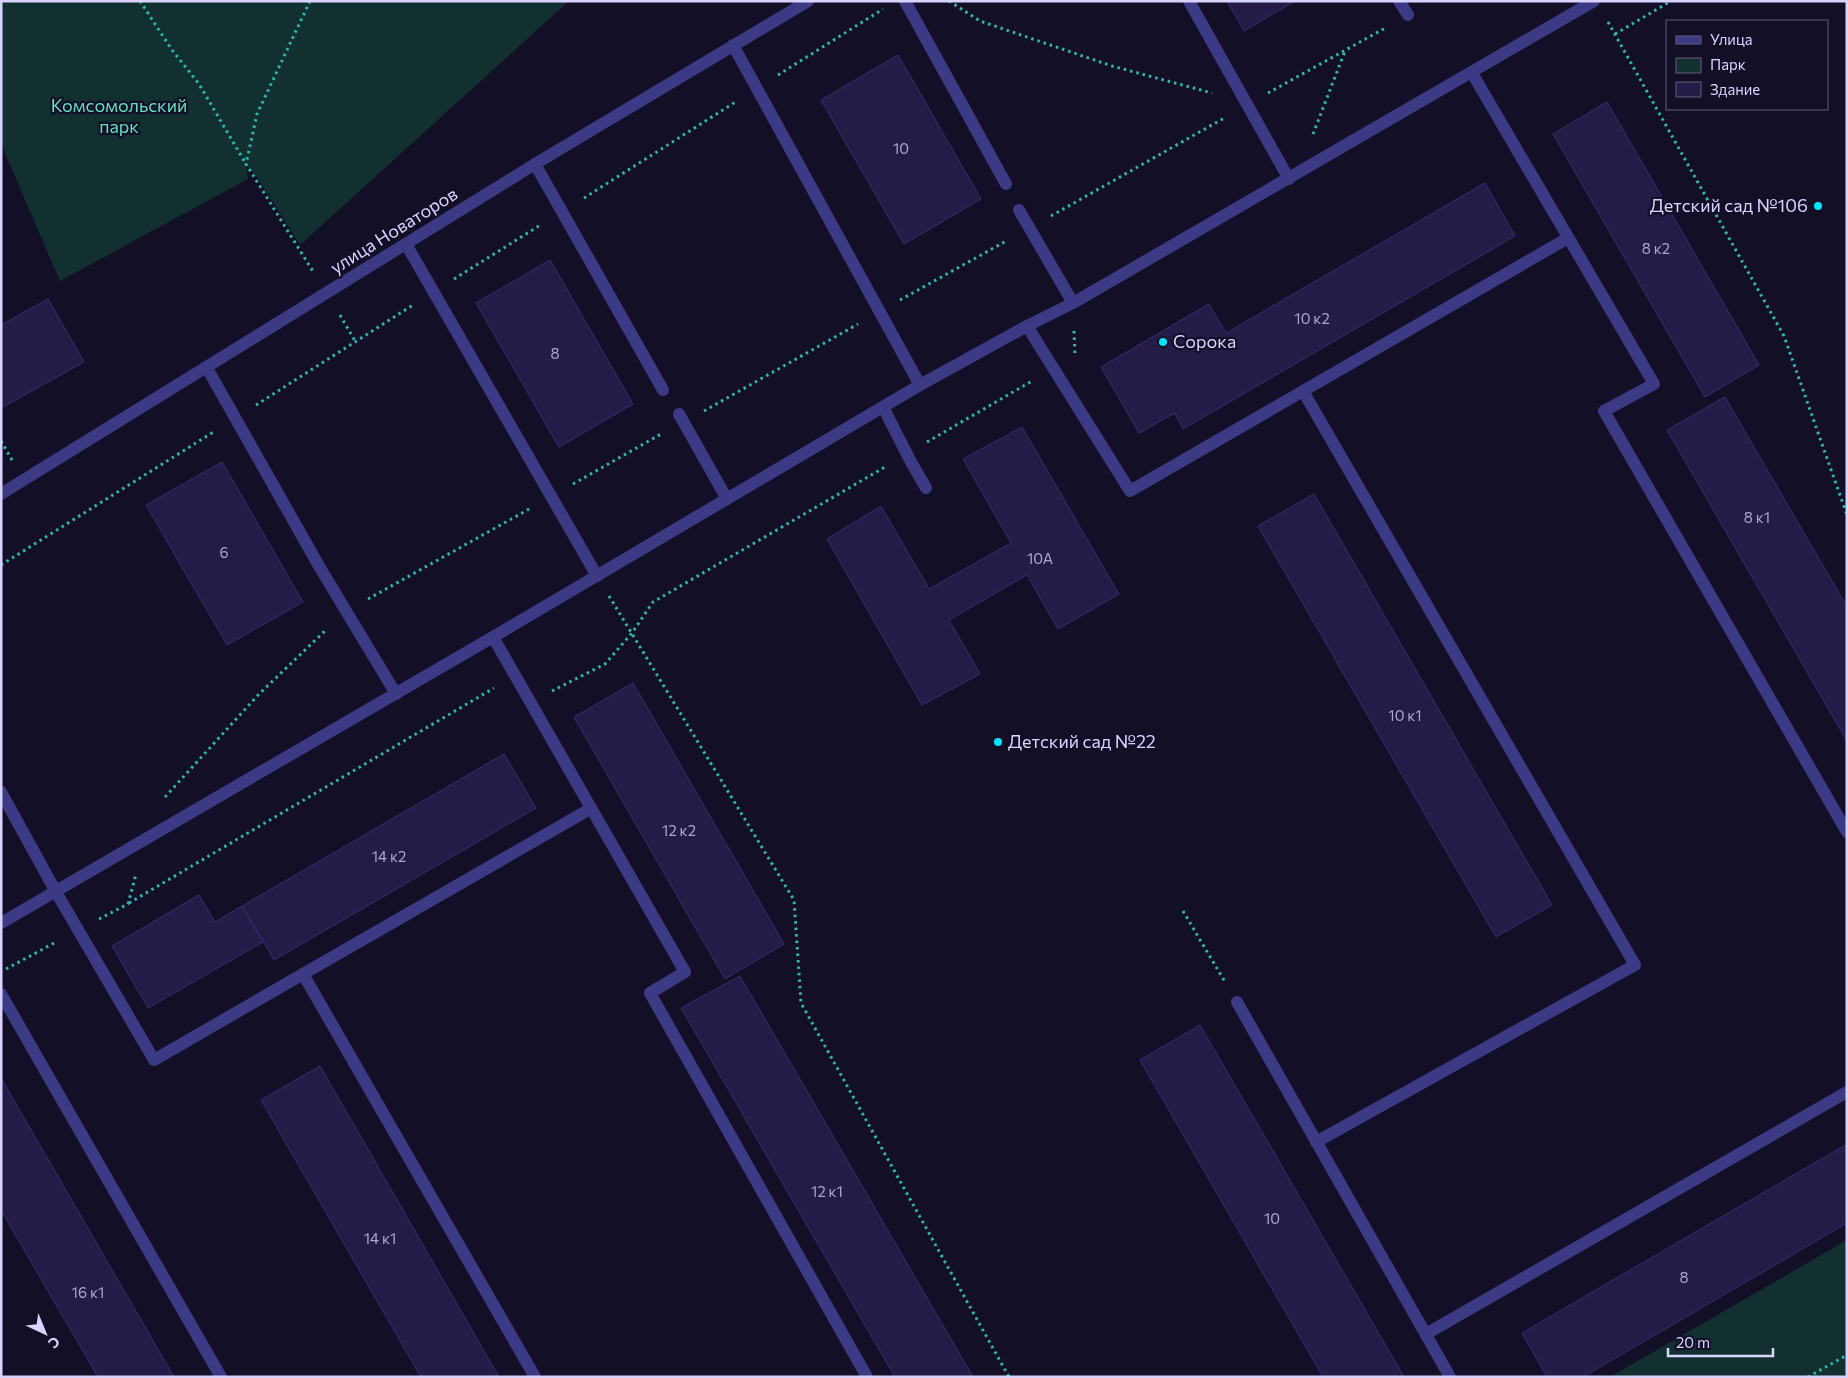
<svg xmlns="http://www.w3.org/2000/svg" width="1848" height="1378" font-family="Commissioner,sans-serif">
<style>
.green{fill:#12302f}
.building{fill:#241b47;stroke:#3b2d73}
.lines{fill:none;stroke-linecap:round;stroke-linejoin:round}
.path{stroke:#2fb8b0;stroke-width:3;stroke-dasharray:2.5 4;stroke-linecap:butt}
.service{stroke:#3d3a85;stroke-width:12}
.minor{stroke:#3d3a85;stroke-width:12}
.poi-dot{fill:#00e5ff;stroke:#130f26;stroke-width:2}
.labels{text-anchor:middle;stroke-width:4.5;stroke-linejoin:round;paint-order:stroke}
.number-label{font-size:15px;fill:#aca6d1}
.park-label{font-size:18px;fill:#5fe0c0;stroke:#130f26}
.poi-label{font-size:18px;fill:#d9d4ff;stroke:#130f26;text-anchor:start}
.street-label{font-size:18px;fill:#d9d4ff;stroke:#130f26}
</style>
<rect width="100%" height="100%" fill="#130f26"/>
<!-- green -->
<g class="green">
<polygon points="1,1 569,1 300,245 257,177 246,165 248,179 60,281 1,144"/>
<polygon points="1847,1240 1847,1377 1610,1377"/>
</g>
<!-- building -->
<g class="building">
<polygon points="1227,1 1295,1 1244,31"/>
<polygon points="898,55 981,199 904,244 821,100"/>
<polygon points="1607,102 1759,365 1705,397 1553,134"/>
<polygon points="1485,183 1515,236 1183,429 1175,413 1139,433 1101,367 1209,304 1226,333"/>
<polygon points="550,260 633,404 559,447 476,303"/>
<polygon points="48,299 84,362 1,408 1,325"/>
<polygon points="1725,397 1847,607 1847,741 1667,430"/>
<polygon points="1022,427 1119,594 1058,629 1027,575 949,620 980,674 922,705 827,539 881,506 929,589 1011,543 963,459"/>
<polygon points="222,462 303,602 227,645 146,505"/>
<polygon points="1314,494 1552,905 1496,937 1258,526"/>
<polygon points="633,683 784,944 725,979 574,717"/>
<polygon points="504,754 536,808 274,960 242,906"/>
<polygon points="199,895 215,922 242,906 263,942 148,1008 112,946"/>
<polygon points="740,976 973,1377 895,1377 681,1008"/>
<polygon points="1200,1025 1404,1377 1323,1377 1140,1060"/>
<polygon points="320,1066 499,1377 421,1377 261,1100"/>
<polygon points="1,1078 174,1377 98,1377 1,1210"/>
<polygon points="1847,1144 1847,1223 1583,1377 1547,1377 1522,1333"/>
</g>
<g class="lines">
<!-- path -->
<g class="path">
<polyline points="140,1 172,50 199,84 246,164"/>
<polyline points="310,1 257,114 246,164 314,273"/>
<polyline points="949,1 980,21 1112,66 1212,93"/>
<polyline points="1608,22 1784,336 1847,515"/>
<polyline points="1615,34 1671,1"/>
<polyline points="778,75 883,9"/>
<polyline points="1268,93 1387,27"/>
<polyline points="1313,134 1345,51"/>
<polyline points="584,198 737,101"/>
<polyline points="1051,216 1226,117"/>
<polyline points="454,279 542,224"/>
<polyline points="900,300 1008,240"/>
<polyline points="340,315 355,341"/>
<polyline points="1074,331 1075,355"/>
<polyline points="256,405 413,305"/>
<polyline points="704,411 858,324"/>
<polyline points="1,441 12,460"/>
<polyline points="927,442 1032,381"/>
<polyline points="573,484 661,434"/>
<polyline points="1,565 215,431"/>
<polyline points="609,596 794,900 801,1003 1009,1377"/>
<polyline points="368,599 531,508"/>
<polyline points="552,691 605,664 632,633 653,602 885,467"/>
<polyline points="165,797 259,694 327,629"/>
<polyline points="129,903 494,688"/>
<polyline points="1183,911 1225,982"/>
<polyline points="99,919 128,904 136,874"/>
<polyline points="6,969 56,942"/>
<polyline points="1808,1377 1847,1355"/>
</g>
<!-- service -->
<g class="service">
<polyline points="905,1 1006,184"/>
<polyline points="1189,1 1289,179"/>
<polyline points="1399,1 1408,15"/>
<polyline points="733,45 920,385 1027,326 1130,491 1568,238"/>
<polyline points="1472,73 1654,384 1604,411 1847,832"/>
<polyline points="535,164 663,390"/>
<polyline points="1019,210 1073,303"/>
<polyline points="406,244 597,576"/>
<polyline points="1027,326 1073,303 1594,1"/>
<polyline points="207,368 319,566 396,694"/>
<polyline points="1303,391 1635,965 1316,1142"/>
<polyline points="883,407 911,462 926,488"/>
<polyline points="679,414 727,499"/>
<polyline points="493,637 685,972 650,993 867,1377"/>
<polyline points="1,792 56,892 154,1060 303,974"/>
<polyline points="1,923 493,637 920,385"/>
<polyline points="1,994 221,1377"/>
<polyline points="1237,1002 1450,1377"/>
<polyline points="1426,1334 1847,1092"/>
<polyline points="535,1377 303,974 590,809"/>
</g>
<!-- minor -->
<polyline class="minor" points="1,494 535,164 808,1"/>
</g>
<!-- markers -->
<g class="poi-dot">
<circle cx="1818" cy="206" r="5"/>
<circle cx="1163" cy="342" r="5"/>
<circle cx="998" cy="742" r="5"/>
</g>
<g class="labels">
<!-- number labels -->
<g class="number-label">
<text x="901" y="154">10</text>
<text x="1656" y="254">8 к2</text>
<text x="1312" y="324">10 к2</text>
<text x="555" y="359">8</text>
<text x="1757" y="523">8 к1</text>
<text x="224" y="558">6</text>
<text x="1040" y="564">10А</text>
<text x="1405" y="721">10 к1</text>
<text x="679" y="836">12 к2</text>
<text x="389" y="862">14 к2</text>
<text x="827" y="1197">12 к1</text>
<text x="1272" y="1224">10</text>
<text x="380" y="1244">14 к1</text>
<text x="1684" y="1283">8</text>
<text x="88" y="1298">16 к1</text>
</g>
<!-- park labels -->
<g class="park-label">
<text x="119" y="112">Комсомольский<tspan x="119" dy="21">парк</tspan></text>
</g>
<!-- poi labels -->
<g class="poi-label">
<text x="1808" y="212" text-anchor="end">Детский сад №106</text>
<text x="1173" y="348">Сорока</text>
<text x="1008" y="748">Детский сад №22</text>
</g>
<!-- street labels -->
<g class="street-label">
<text transform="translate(394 231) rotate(-32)" y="6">улица Новаторов</text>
</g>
</g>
<!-- border -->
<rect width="1848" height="1378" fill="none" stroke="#d9d4ff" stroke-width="5"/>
<!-- legend -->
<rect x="1666" y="20" width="162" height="90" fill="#130f26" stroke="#625e7d"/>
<rect x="1676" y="36" width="25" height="8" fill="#3d3a85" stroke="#625e7d"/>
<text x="1710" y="45" font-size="15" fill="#d9d4ff">Улица</text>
<rect x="1676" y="58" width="25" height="15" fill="#12302f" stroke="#625e7d"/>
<text x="1710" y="70" font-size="15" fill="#d9d4ff">Парк</text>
<rect x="1676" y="82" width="25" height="15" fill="#241b47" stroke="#625e7d"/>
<text x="1710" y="95" font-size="15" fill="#d9d4ff">Здание</text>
<!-- north arrow -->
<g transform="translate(45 1333) rotate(136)" stroke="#130f26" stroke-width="4" paint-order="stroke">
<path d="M0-4L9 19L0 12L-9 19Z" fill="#d9d4ff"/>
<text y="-8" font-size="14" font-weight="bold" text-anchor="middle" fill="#d9d4ff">С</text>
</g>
<!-- scale -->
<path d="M1668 1348v8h105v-8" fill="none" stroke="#d9d4ff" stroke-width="2.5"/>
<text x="1676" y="1348" font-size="15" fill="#d9d4ff" stroke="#130f26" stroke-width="4" paint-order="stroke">20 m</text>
</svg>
